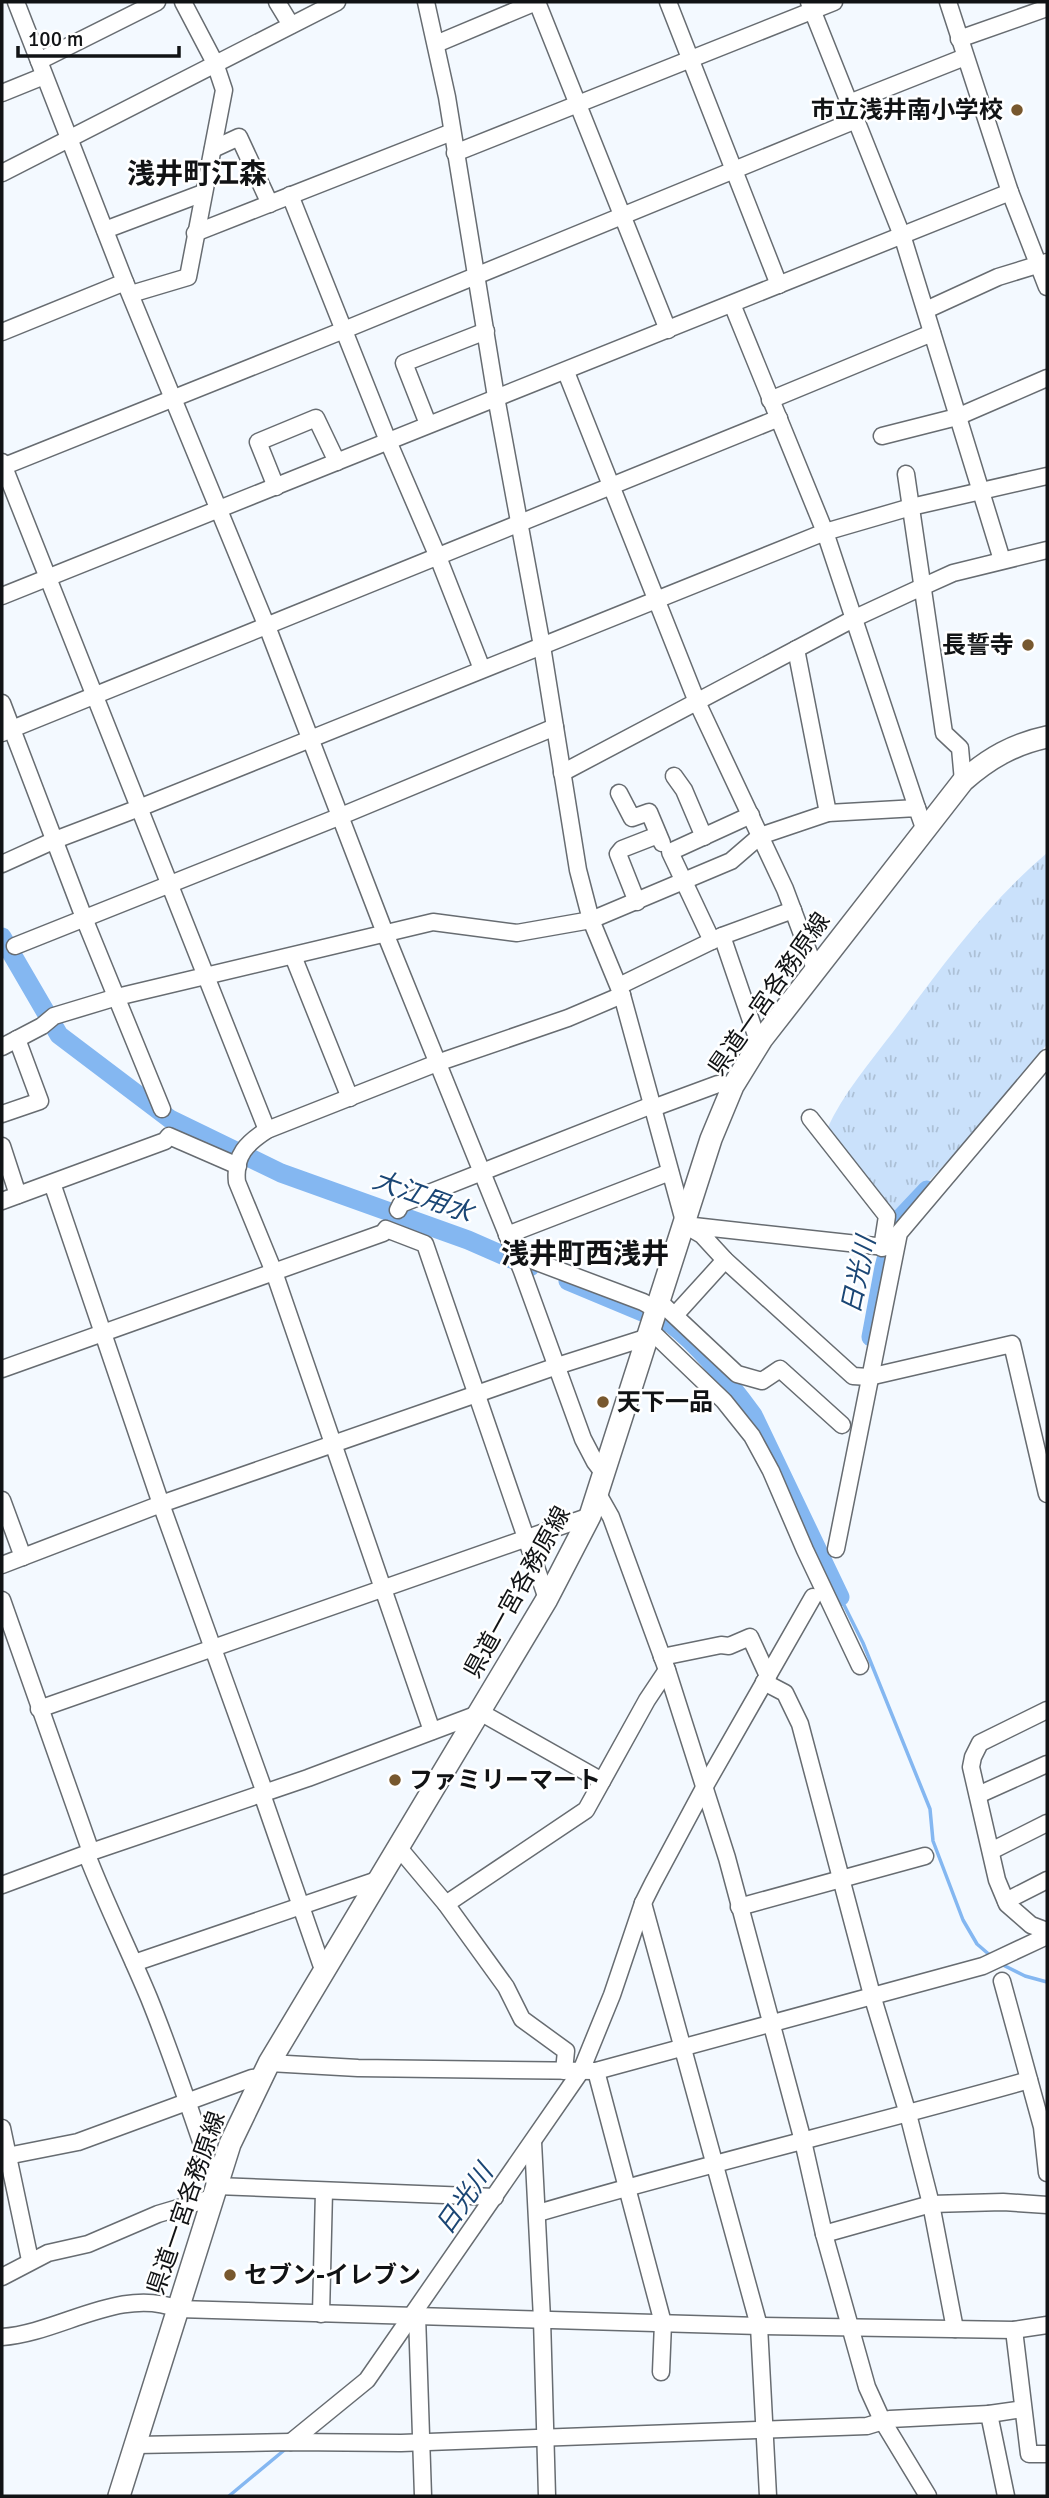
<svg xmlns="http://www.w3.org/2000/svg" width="1049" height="2498" font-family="Signika,'Noto Sans JP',sans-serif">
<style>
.park{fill:url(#park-tufts)}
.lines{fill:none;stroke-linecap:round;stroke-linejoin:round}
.stream{stroke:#84b7f1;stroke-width:3.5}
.river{stroke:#84b7f1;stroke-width:19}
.minor-casing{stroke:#676c71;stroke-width:19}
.major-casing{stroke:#676c71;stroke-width:24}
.minor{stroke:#fff;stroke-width:16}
.major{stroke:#fff;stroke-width:21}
.poi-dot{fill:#78582e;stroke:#fff;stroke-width:2.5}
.labels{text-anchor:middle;stroke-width:5;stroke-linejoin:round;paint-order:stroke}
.poi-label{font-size:24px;font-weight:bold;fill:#111315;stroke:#fff;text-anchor:start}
.street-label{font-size:24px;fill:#111315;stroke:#fff}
.water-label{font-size:26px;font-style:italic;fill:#1a4675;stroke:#fff}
.quarter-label{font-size:28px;font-weight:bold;fill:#111315;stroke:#fff}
</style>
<defs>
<pattern id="park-tufts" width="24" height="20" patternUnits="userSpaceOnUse" patternTransform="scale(1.75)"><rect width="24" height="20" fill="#cae1fb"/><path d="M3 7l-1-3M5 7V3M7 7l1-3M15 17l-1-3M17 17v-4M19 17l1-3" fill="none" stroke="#acc0d6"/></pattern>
</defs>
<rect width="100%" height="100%" fill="#f3f9ff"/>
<!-- park -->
<path class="park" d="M1047 853V1044L992 1113 896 1217 827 1129C843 1094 870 1062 893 1032 941 968 986 905 1047 853Z"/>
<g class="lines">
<!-- stream -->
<g class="stream">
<polyline points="834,1599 840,1597 863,1643 930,1809 933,1841 963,1920 977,1944 992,1957"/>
<polyline points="1001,1964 1025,1976 1047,1982"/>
<polyline points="229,2496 288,2447"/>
</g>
<!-- river -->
<g class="river">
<polyline points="2,937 59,1035 170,1119 281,1173 468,1240 530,1267"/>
<path d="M568 1281 671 1324C700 1346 731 1385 753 1415L840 1597"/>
<polyline points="871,1337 884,1267 895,1224 927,1190"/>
</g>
<defs>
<g id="minor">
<polyline points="16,2 125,282 270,634 385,933 522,1271 583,1439 595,1462 604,1474"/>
<polyline points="277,2 291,25"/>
<polyline points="426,2 447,97 496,397 542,646 578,870 591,920 622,995 685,1225"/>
<polyline points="537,2 668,330"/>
<polyline points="668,2 779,285"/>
<polyline points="809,2 903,238 1002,560"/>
<polyline points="948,2 1010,192 1047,287"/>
<polyline points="959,39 1047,8"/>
<polyline points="436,44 536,2"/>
<polyline points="39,61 157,2"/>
<polyline points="2,93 44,76"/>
<polyline points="849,103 965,57"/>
<polyline points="213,149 239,137 270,204"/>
<polyline points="455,153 834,2"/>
<polyline points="2,173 337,2"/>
<polyline points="290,195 388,441 438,557 482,669"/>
<polyline points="105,230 203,193"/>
<polyline points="195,233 452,132"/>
<polyline points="131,294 188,277 224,90 215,63 183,2"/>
<polyline points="732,304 825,532 917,808"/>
<polyline points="926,310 998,277 1047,262"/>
<polyline points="2,332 125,282"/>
<polyline points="566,372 697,702 785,889 815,969"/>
<polyline points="770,400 932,333"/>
<polyline points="428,424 404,363 486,331"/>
<polyline points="882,436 957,417 1047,378"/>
<polyline points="2,462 267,1130"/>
<polyline points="2,467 344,330 856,120"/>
<polyline points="906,474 944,733 960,748 963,781"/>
<polyline points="276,487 258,442 316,418 337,462"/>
<polyline points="2,596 1010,192"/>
<polyline points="796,649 828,813"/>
<polyline points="2,703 86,923 162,1109"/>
<polyline points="2,733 779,418"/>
<polyline points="562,773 855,618 922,587 953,573 1047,550"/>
<polyline points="674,776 684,790 704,837"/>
<polyline points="619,793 632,818 649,812 662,843"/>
<polyline points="2,864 55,840 139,808 825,532 911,507 1047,476"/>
<polyline points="637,902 618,854 622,849 658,835"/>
<polyline points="722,936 759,1044"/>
<polyline points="712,941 670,852 751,815"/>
<polyline points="15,946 341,816 555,727"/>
<polyline points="293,956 350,1098"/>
<polyline points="619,986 722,936 793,910"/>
<polyline points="2,1047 42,1026 54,1016 117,997 433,922 517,933 591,920 731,861 760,836 828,813 917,808 924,828"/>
<polyline points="2,1114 40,1101 17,1039"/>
<polyline points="810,1118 887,1216 882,1248"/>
<polyline points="2,1146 18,1195"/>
<polyline points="52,1183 161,1504 265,1793"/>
<polyline points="2,1201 165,1141 169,1136 238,1166"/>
<polyline points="398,1210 401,1204 647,1107 653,1108 718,1084 733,1086"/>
<polyline points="507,1235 670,1172"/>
<polyline points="894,1248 685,1225 702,1235 725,1260 853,1376 869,1377 1012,1344 1047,1494"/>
<polyline points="513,1253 643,1302 657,1310"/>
<polyline points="659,1301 737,1374 762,1381 780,1369 842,1425"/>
<polyline points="676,1314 725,1260"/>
<polyline points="650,1330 724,1401 752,1436 771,1471 805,1550 860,1666"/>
<polyline points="2,1369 383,1233 386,1229 425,1244 547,1599"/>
<polyline points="598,1494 611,1517 667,1670 727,1858 803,2141 824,2234 867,2387 882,2420 928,2496"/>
<polyline points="2,1500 23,1557"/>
<polyline points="836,1549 899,1233 1047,1058"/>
<polyline points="2,1565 161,1504 557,1366 648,1337"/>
<polyline points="2,1600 91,1852"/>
<polyline points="662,1657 721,1645 729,1646 750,1637 768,1676"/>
<polyline points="764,1682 785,1693 800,1724 872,1995 908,2114 931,2204 955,2329"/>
<polyline points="39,1709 590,1516"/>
<polyline points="1047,1710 980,1743 973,1757 971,1767 997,1880 1007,1904 1031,1925 1047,1931"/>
<path d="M432 1731 274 1272 237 1182C234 1155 247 1143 267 1130L437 1063 568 1018 622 995"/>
<polyline points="262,1794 321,1964 326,1970"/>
<polyline points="978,1795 1047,1764"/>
<polyline points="399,1848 446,1904 506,1987 522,2019 566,2051 564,2071"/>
<polyline points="991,1851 1047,1823"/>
<path d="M87 1855C106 1904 129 1950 149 1998 174 2060 195 2123 216 2186L495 2197"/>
<polyline points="2,1885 91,1852 308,1778 478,1714 487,1716 602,1781"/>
<polyline points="1006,1901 1047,1880"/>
<polyline points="643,1903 759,2326 768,2496"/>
<polyline points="446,1904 586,1810 647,1700 667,1670"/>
<polyline points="739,1907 925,1856"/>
<polyline points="134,1963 380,1879"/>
<polyline points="1002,1981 1042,2127 1047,2173"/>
<polyline points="269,2063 358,2068 596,2071 983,1966 1047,1936"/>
<polyline points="596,2071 663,2323 661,2372"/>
<polyline points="2,2128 30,2260"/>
<polyline points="533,2142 542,2319 547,2496"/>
<polyline points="2,2157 78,2142 252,2078 262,2077"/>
<path d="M538 2213C701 2165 866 2126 1029 2080"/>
<polyline points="824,2234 931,2204 1003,2202 1047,2205"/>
<polyline points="2,2277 48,2253 88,2244 158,2214 212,2198"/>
<polyline points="321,2314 324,2191"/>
<polyline points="417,2315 423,2496"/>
<polyline points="1014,2330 1029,2454 1047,2454"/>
<path d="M2 2337C60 2333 120 2286 178 2309L759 2326 1014 2330 1047 2325"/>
<polyline points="989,2414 1023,2409"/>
<polyline points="291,2442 367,2380 581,2071 612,1995 643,1903 653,1883 705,1786 813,1597"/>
<polyline points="136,2445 291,2442 401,2443 867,2426 890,2419 989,2414 1006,2496"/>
</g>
<path id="major" d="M119 2496 230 2144 269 2063 547 1599 590 1516 711 1139 733 1086 762 1039 963 781C989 758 1014 744 1047 737"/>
</defs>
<!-- minor casing -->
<use href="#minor" class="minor-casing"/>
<!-- major casing -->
<use href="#major" class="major-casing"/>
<!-- minor -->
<use href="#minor" class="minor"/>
<!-- major -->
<use href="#major" class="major"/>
</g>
<!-- markers -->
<g class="poi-dot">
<circle cx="1017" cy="110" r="7"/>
<circle cx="1028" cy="645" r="7"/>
<circle cx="603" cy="1402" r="7"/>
<circle cx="395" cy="1780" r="7"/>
<circle cx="230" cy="2275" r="7"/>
</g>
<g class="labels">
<!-- poi labels -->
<g class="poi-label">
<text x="1003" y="118" text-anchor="end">市立浅井南小学校</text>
<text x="1014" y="653" text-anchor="end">長誓寺</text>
<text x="617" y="1410">天下一品</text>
<text x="409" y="1788">ファミリーマート</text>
<text x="244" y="2283">セブン-イレブン</text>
</g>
<!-- street labels -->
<g class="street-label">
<text transform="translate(769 994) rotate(-55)" y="8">県道一宮各務原線</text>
<text transform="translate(517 1592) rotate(-61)" y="8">県道一宮各務原線</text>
<text transform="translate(186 2203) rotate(-71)" y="8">県道一宮各務原線</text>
</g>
<!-- water labels -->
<g class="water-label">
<text transform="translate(423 1196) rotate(20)" y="9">大江用水</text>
<text transform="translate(858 1275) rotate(-78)" y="9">日光川</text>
<text transform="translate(464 2199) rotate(-55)" y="9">日光川</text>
</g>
<!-- quarter labels -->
<g class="quarter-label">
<text x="197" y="183">浅井町江森</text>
<text x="585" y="1263">浅井町西浅井</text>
</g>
</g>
<!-- border -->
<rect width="1049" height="2498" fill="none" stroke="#111315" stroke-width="7"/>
<!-- scale -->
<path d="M18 46v10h161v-10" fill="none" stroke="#111315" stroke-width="3.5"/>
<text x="28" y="46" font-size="21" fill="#111315" stroke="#ffffff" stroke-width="5" paint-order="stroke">100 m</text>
</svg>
